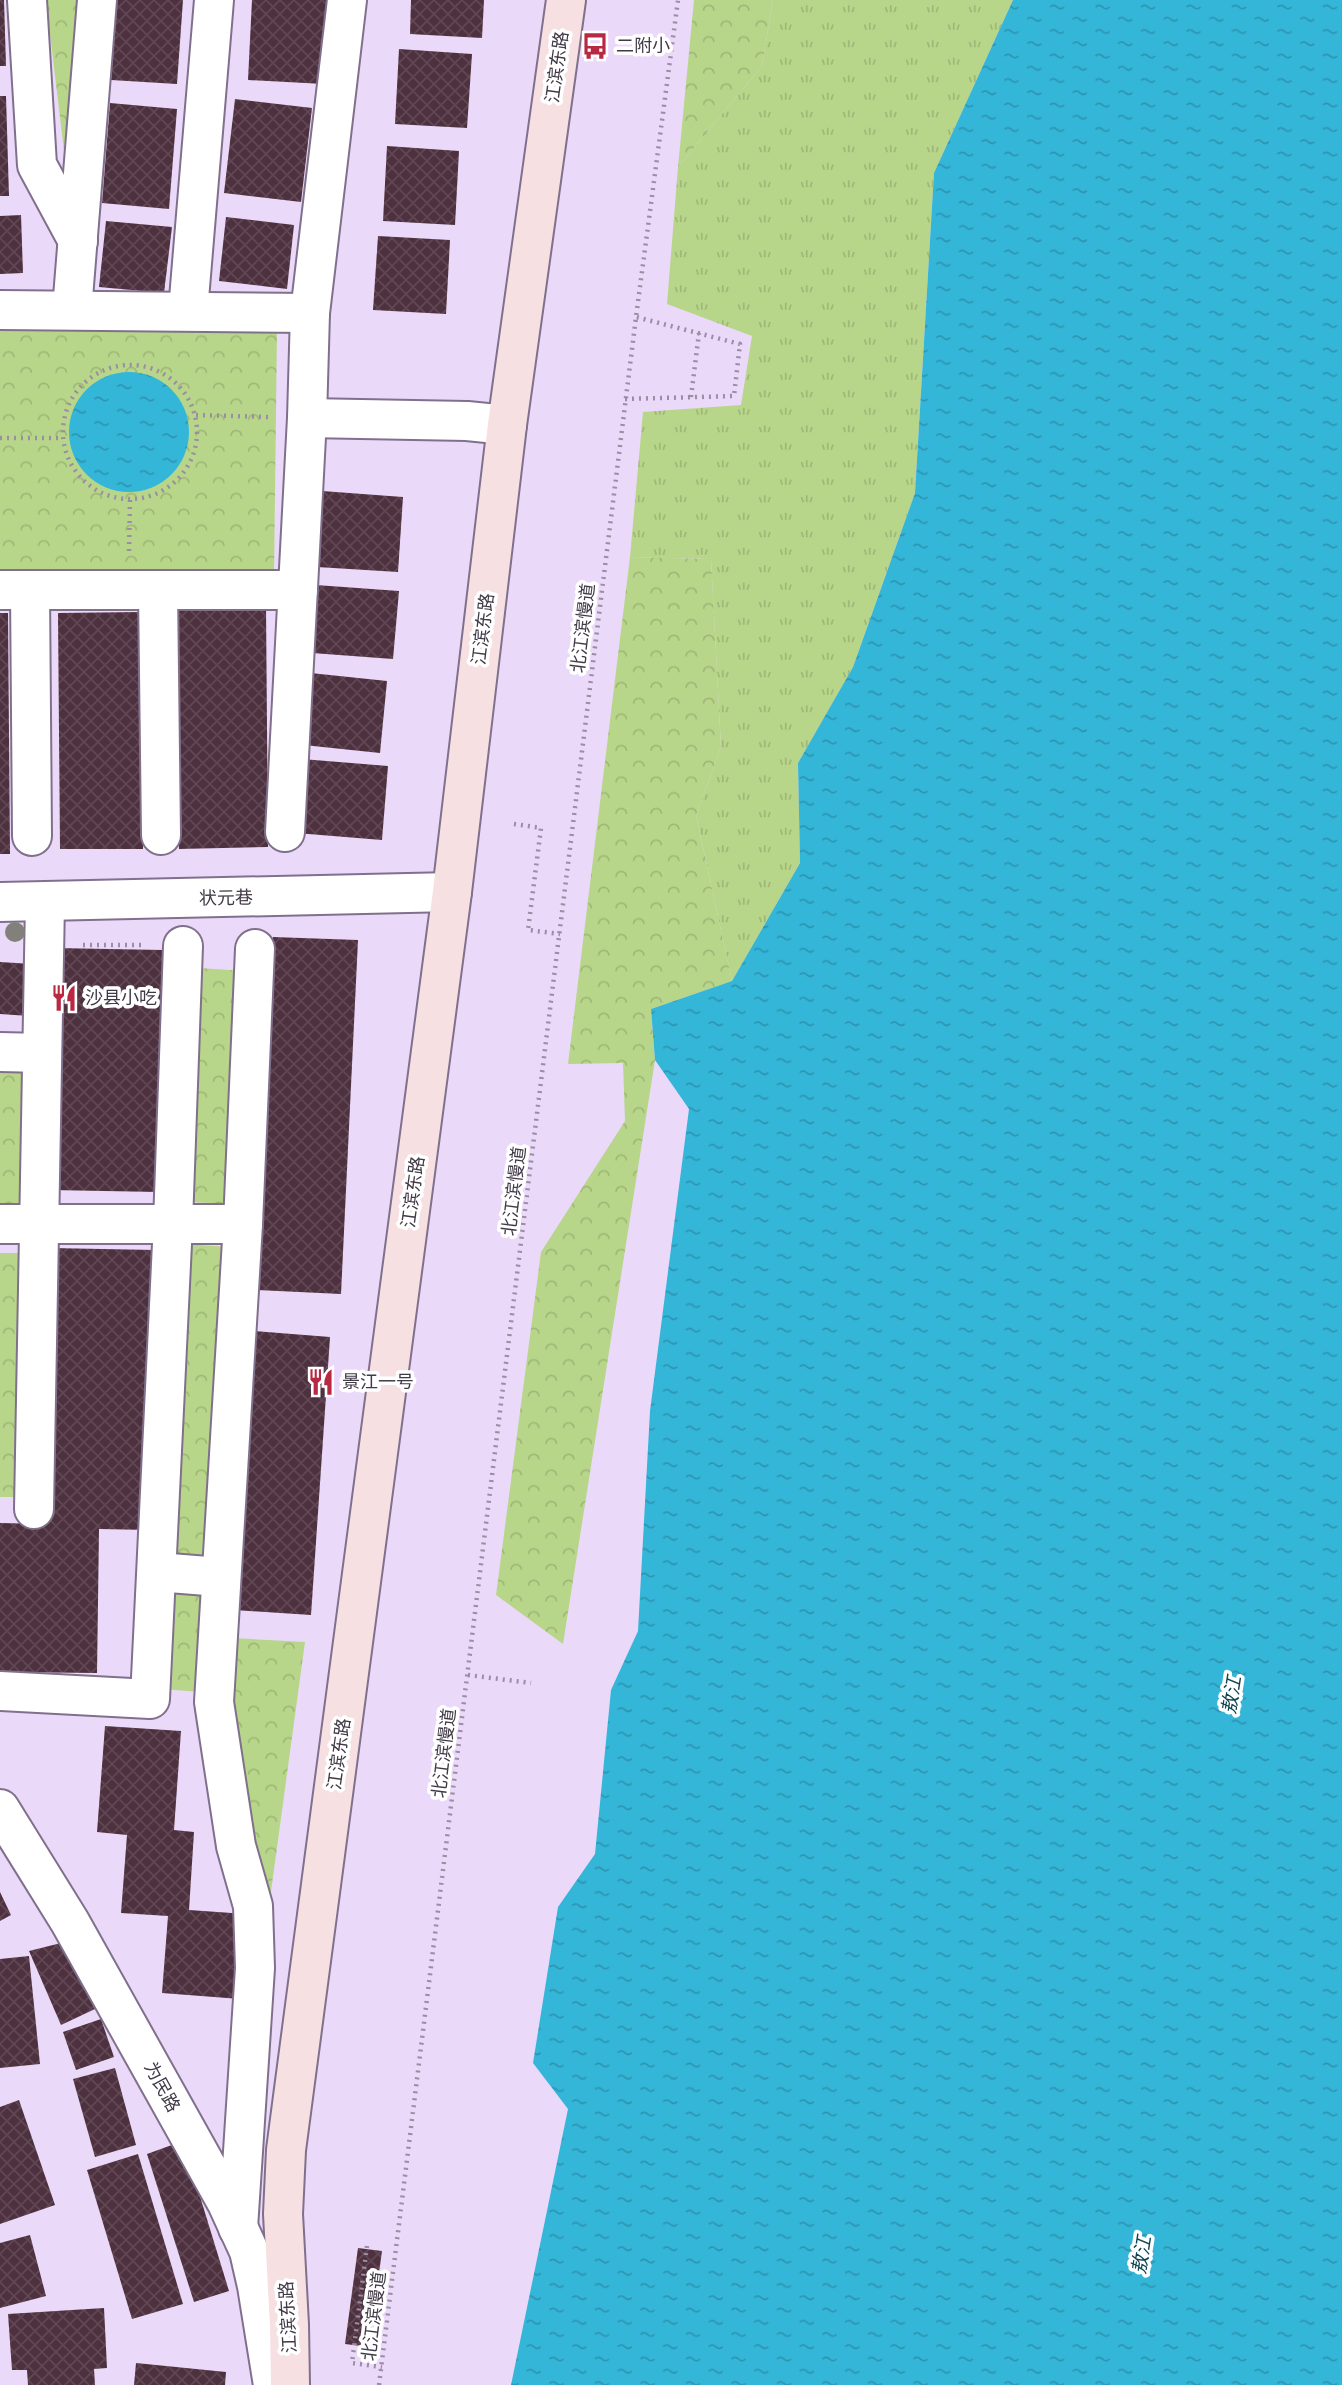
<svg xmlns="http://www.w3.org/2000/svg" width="1342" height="2385" font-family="Overpass,'Noto Sans SC',sans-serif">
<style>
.grass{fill:url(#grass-tufts)}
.forest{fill:url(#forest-crowns)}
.water{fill:url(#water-ripples)}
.building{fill:url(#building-cross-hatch)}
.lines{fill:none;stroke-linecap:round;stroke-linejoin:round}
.minor-casing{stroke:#80708c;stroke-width:42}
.tertiary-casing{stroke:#80708c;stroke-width:42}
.secondary-casing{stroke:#80708c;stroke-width:42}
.path{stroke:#9a8da4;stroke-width:4.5;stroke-dasharray:2 5;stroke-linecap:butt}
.minor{stroke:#fff;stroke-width:38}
.tertiary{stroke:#fff;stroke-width:38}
.secondary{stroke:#f7e0e2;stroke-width:38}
.tree{fill:#81807a}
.labels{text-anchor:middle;stroke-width:7;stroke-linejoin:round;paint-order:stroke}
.poi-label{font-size:18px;fill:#403946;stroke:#fff;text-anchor:start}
.street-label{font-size:18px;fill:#403946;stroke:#fff}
.water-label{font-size:19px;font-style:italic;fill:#0f4554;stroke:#fff}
</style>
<defs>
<pattern id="grass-tufts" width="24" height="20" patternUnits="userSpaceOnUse" patternTransform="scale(1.75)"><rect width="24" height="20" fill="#b8d689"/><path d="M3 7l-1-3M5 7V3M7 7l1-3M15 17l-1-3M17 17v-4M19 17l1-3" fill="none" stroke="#9fb878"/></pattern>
<pattern id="forest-crowns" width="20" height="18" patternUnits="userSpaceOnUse" patternTransform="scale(1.75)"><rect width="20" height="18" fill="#b8d689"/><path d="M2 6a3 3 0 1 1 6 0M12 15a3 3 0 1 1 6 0" fill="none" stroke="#9fb878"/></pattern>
<pattern id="water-ripples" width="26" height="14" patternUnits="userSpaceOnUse" patternTransform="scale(1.75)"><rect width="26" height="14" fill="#34b6d8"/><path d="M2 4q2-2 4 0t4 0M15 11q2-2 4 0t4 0" fill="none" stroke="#2d95b1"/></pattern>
<pattern id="building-cross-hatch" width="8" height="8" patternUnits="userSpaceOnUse" patternTransform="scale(1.75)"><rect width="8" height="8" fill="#4e313e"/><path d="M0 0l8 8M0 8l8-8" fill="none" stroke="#604753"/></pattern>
</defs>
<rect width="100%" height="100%" fill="#ead9f9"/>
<!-- grass -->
<polygon class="grass" points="773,0 1013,0 934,173 915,493 853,667 798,763 800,863 732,981 696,815 721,747 711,559 630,557 643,412 741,405 752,336 667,304 678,167 762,66"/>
<!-- forest -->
<g class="forest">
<polygon points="46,0 78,0 64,151"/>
<polygon points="694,0 773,0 762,66 678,167"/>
<polygon points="0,326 277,328 274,576 0,574"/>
<polygon points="630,557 711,559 721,747 696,815 732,981 651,1009 655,1060 563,1644 496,1595 541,1252 625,1121 623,1063 568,1064"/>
<polygon points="199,968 246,971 232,1204 186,1202"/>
<polygon points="0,1065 30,1066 25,1212 0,1211"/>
<polygon points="185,1244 229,1247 210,1558 166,1555"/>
<polygon points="0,1253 29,1253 27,1497 0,1497"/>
<polygon points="169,1588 210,1591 201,1692 162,1689"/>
<polygon points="234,1638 305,1642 269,1906 246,1819 230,1703"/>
</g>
<!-- water -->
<g class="water">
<polygon points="1013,0 1342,0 1342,2385 511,2385 568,2109 533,2063 558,1907 595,1854 611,1690 638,1631 650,1411 689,1109 655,1060 651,1009 732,981 800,863 798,763 853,667 915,493 934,173"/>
<circle cx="129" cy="432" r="60"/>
</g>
<!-- building -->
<g class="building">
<polygon points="0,0 4,0 6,66 0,66"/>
<polygon points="117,0 183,0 177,84 111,80"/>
<polygon points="252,0 328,0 324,84 248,80"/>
<polygon points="411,0 484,0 482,38 410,34"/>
<polygon points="399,49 472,54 467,128 395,124"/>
<polygon points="0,96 6,96 9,196 0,196"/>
<polygon points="235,99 312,108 301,202 224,193"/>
<polygon points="110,103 177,109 169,209 102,203"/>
<polygon points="387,146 459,151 455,225 383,221"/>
<polygon points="21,215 23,273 0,274 0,216"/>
<polygon points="226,217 294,225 287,289 219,281"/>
<polygon points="106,221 172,227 164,293 99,287"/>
<polygon points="378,236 450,240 446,314 373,310"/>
<polygon points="322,491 403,497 398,572 317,567"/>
<polygon points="316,585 399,591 393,659 312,653"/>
<polygon points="266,607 268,847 179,849 176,609"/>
<polygon points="141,612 143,849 60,849 58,613"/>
<polygon points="0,613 8,613 10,854 0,854"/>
<polygon points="301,672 387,681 380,753 294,744"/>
<polygon points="302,759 388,766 382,840 296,833"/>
<polygon points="273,937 358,940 341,1294 257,1290"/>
<polygon points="55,948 163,950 158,1192 50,1190"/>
<polygon points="0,962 32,964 29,1016 0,1014"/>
<polygon points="50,1248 155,1250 150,1530 99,1529 97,1673 0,1672 0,1523 46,1524"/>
<polygon points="254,1331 330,1337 311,1615 235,1610"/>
<polygon points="105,1726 181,1731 174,1830 194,1832 189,1910 246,1914 240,1999 162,1993 168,1916 121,1913 127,1835 97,1832"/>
<polygon points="0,1892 11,1915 0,1921"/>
<polygon points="65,1942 95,2009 61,2025 29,1951"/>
<polygon points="29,1956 40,2064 0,2068 0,1959"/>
<polygon points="101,2019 114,2057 76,2070 63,2032"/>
<polygon points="115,2068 136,2145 95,2157 73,2079"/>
<polygon points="19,2100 55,2205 0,2224 0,2107"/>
<polygon points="183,2141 229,2291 194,2302 147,2154"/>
<polygon points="138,2154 183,2304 132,2319 87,2170"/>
<polygon points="30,2235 46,2296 0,2308 0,2243"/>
<polygon points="358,2248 382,2251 369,2347 345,2344"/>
<polygon points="104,2308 107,2368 94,2369 95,2385 28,2385 27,2370 12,2370 8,2314"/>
<polygon points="136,2363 226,2372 225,2385 134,2385"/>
</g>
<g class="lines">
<defs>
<g id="minor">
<polyline points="27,0 37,165 78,241"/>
<polyline points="0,310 310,313"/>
<polyline points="72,310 97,0"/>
<polyline points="188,311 214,0"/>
<polyline points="307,418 467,421 507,425"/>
<polyline points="0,590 298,590"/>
<polyline points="30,590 32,836"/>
<polyline points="158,590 161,835"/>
<polyline points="285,832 307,418 310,313 347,0"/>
<polyline points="0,1052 42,1053"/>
<polyline points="0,1224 243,1224"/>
<polyline points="34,1509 45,902"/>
<polyline points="157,1572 220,1577"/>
<polyline points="0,1691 150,1699 173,1223 183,946"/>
<polyline points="238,2228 255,1968 253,1906 236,1846 214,1702 243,1224 255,949"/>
</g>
<g id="tertiary">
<polyline points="0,902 452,892"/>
<polyline points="0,1809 70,1922 227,2203 249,2251 257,2286 273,2385"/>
</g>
<polyline id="secondary" points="290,2385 289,2325 283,2214 286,2150 452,892 507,425 566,0"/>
</defs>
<!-- minor casing -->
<use href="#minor" class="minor-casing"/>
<!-- tertiary casing -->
<use href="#tertiary" class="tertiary-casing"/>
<!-- secondary casing -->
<use href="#secondary" class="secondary-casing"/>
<!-- path -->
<g class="path">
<circle cx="130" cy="432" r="67"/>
<polyline points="691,397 699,333"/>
<polyline points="625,399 734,396 740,344 636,317"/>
<polyline points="196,415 268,417"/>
<polyline points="0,438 62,438"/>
<polyline points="129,551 130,500"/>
<polyline points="514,824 541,828 528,930 560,934"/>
<polyline points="83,945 145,945"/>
<polyline points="468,1675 531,1683"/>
<polyline points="367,2246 352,2363 382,2367"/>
<polyline points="379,2385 636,317 678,0"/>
</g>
<!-- minor -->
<use href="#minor" class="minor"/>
<!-- tertiary -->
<use href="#tertiary" class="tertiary"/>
<!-- secondary -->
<use href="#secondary" class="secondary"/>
</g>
<!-- trees -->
<circle class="tree" cx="15" cy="932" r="10"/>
<!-- icons -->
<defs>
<symbol id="bus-bare" viewBox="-9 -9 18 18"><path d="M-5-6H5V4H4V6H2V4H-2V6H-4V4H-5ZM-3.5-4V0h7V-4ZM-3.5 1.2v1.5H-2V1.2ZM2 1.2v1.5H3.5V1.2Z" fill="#b92843" stroke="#fff" stroke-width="2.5" paint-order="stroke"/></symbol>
<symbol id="restaurant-bare" viewBox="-9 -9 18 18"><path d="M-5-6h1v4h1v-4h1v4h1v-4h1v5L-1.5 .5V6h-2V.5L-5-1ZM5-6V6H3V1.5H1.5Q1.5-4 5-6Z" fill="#b92843" stroke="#fff" stroke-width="2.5" paint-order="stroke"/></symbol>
</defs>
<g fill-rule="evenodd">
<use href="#bus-bare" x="576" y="27" width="38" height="38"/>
<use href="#restaurant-bare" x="45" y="979" width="38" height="38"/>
<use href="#restaurant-bare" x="302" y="1363" width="38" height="38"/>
</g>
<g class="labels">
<!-- poi labels -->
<g class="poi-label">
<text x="616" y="52">二附小</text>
<text x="85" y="1004">沙县小吃</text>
<text x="342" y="1388">景江一号</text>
</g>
<!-- street labels -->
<g class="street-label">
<text transform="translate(557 67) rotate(-82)" y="6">江滨东路</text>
<text transform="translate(583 628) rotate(-83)" y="6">北江滨慢道</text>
<text transform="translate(483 629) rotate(-83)" y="6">江滨东路</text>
<text transform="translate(226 898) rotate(-1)" y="6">状元巷</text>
<text transform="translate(514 1191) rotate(-83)" y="6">北江滨慢道</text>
<text transform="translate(413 1192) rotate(-82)" y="6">江滨东路</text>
<text transform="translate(444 1753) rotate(-83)" y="6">北江滨慢道</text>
<text transform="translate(339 1754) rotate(-82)" y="6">江滨东路</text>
<text transform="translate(162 2087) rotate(61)" y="6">为民路</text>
<text transform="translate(374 2316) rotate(-83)" y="6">北江滨慢道</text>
<text transform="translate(288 2317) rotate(-93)" y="6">江滨东路</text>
</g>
<!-- water labels -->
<g class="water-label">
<text transform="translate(1231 1695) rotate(-81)" y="7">敖江</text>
<text transform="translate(1141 2255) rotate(-81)" y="7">敖江</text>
</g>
</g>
</svg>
